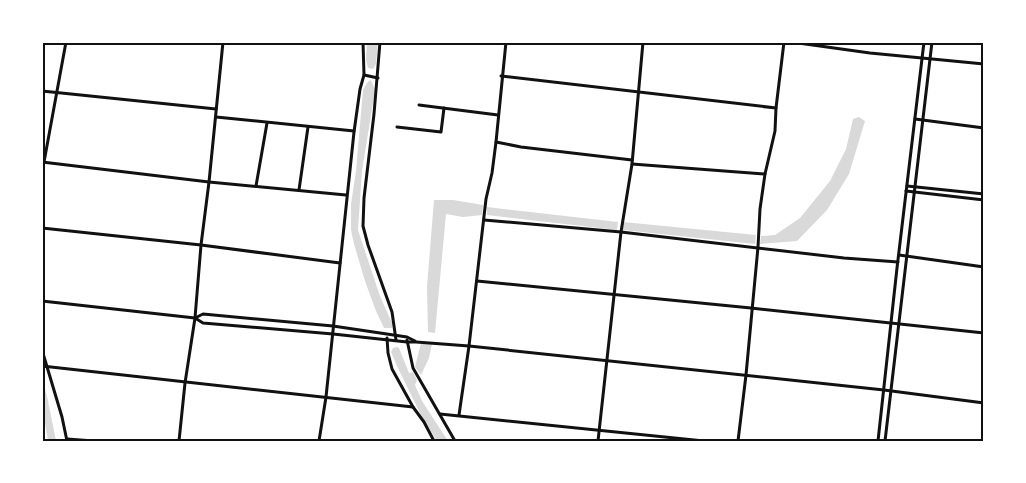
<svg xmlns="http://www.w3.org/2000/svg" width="1026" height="483" font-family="'Titillium Web',sans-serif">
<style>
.water{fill:#d9d9d9}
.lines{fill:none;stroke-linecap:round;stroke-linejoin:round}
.minor{stroke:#111;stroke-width:3}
.neatline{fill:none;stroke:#111;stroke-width:2}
</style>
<rect width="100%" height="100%" fill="#fff"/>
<!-- water -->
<g class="water">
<polygon points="367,42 378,42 376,64 373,69 368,68 366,60"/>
<polygon points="370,80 372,82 375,90 362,171 358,230 380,296 392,323 392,328 384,328 376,311 365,281 354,244 351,230 351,204 356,171 363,90 367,83"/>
<polygon points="859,117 865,121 849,174 827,210 797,241 760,244 761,236 775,235 800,218 830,181 846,149 853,119"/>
<polygon points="434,200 453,200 483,205 482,215 463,217 446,214 435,333 428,332 427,287"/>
<polygon points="487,207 618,222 617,230 487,215"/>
<polygon points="623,222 756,235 755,244 623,230"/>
<polygon points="421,343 432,344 429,358 421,375 415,367"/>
<polygon points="397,347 399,348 409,373 413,372 417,380 415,385 422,401 448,441 437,441 420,413 397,366 391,352 393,348"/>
<polygon points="42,379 47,396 56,441 48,441 42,405"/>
</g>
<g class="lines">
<!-- minor -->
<g class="minor">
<polyline points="380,42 374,114 364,198 363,226 368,245 392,312 396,340"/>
<polyline points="791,42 870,53 984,64"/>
<polyline points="364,75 378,78"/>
<polyline points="501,76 776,108"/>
<polyline points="42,91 216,109"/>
<polyline points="419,105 498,115"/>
<polyline points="216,117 354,131"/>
<polyline points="915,119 984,128"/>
<polyline points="397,127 441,132 444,108"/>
<polyline points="496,142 521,147 632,160"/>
<polyline points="42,162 209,182 346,195"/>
<polyline points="44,162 66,42"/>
<polyline points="632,164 765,174"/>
<polyline points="256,186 267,123"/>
<polyline points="907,186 984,194"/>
<polyline points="299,190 308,127"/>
<polyline points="906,191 984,200"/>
<polyline points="42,212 42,228"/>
<polyline points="484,220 621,232 844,258 898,262"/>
<polyline points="42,228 201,245 340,263"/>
<polyline points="899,255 984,267"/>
<polyline points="477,281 751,308 984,333"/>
<polyline points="42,301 195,318 203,323 333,334 407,342 416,342 469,346 884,390 984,403"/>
<polyline points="195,318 203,314 333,326 407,337 415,341"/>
<polyline points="387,338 388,353 392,369 413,407 424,422 434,441"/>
<polyline points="407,340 413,368 455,441"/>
<polyline points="42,350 62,417 67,441"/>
<polyline points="42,366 413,407"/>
<polyline points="440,414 704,441"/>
<polyline points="459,415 469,346 486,199 492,173 496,142 506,42"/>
<polyline points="67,439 94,441"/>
<polyline points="179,441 185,383 195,318 201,245 209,182 223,42"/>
<polyline points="319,441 326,397 354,132 360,89 364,75 363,42"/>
<polyline points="598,441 621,232 632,164 643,42"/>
<polyline points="738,441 746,375 758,247 760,209 765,174 775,131 776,108 784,42"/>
<polyline points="878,441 897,268 924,42"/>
<polyline points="885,441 932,42"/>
</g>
</g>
<!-- border -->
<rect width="1026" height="483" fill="none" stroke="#ffffff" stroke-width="87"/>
<rect x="44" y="44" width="938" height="396" class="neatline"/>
</svg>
